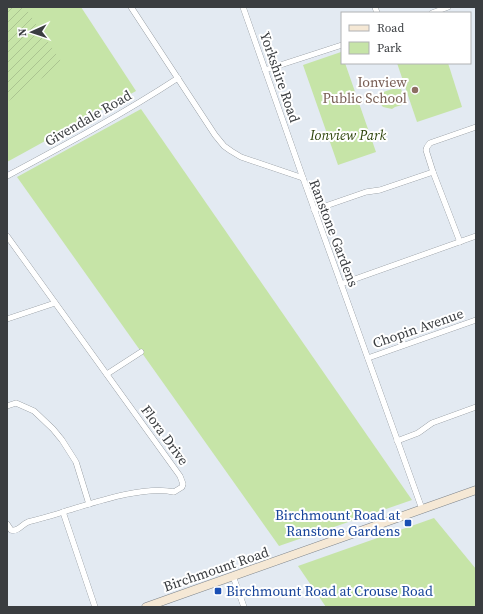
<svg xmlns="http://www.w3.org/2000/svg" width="483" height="614" font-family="'Source Serif 4',serif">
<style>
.green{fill:#c6e4a7}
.garden{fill:url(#garden-furrows)}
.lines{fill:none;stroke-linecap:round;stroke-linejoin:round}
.street-casing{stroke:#7c838a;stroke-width:6}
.secondary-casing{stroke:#7c838a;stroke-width:9}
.street{stroke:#fff;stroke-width:5.5}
.secondary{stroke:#f5e8d5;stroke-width:8}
.education-dot{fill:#8d6e63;stroke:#fff;stroke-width:1.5}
.transit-dot{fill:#1a4fb4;stroke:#fff;stroke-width:1.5}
.labels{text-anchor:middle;stroke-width:4;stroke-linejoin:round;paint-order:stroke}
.street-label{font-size:14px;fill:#3a3d40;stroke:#fff}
.education-label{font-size:14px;fill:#785e54;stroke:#fff;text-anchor:end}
.park-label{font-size:14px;font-style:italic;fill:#2d440a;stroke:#fff}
.transit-label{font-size:14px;fill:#164399;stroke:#fff;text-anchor:end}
</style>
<defs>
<pattern id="garden-furrows" width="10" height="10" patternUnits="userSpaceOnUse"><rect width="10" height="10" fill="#c6e4a7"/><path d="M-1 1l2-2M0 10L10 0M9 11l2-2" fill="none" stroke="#abc491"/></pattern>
</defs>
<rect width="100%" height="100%" fill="#e3eaf2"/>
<!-- green -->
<g class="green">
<polygon points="7,7 81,7 136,91 7,162"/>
<polygon points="341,52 342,63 345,63 376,152 338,165 303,65"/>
<polygon points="397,63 448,63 462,107 417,122"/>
<path d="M393 89H401L404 96 401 102 402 105 395 107 392 109 383 107 377 100C381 92 385 91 393 89Z"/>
<polygon points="141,109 412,500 279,546 17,177"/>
<polygon points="434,518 476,569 476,607 326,607 298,566"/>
</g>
<!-- garden -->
<polygon class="garden" points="9,7 25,7 63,64 53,71 49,71 48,74 7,102 7,8"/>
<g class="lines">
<defs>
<g id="street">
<polyline points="131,7 215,135 224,146 231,151 241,157 303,178"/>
<polyline points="243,7 303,178 422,509"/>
<polyline points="375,7 377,13"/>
<polyline points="432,13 448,7"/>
<polyline points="265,70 342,45"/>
<path d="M7 176C65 145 123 114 178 78"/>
<polyline points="314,210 366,192 380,190 433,172"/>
<path d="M7 236 180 476 183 484 182 487 174 492C144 485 93 503 63 512 51 516 39 519 28 522 21 525 18 532 11 530L7 524"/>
<polyline points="460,242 433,172 426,150 427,147 430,143 476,127"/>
<polyline points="341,284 476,236"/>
<polyline points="7,319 55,303"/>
<polyline points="368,358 476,320"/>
<polyline points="107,374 141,352"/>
<polyline points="7,406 16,403 34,411 53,429 62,440 76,462 89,504"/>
<polyline points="397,441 418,433 432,423 476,407"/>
<polyline points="63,512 95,607"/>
<polyline points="233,576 244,607"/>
</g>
<polyline id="secondary" points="146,607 476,490"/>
</defs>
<!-- street casing -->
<use href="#street" class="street-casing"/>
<!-- secondary casing -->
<use href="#secondary" class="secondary-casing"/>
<!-- street -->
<use href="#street" class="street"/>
<!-- secondary -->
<use href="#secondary" class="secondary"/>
</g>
<!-- markers -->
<circle class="education-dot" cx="415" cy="90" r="4"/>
<g class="transit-dot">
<rect x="404" y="519" width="8" height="8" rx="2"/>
<rect x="214" y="587" width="8" height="8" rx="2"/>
</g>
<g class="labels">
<!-- street labels -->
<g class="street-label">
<text transform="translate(280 77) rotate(71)" y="5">Yorkshire Road</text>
<text transform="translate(88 118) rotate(-30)" y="5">Givendale Road</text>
<text transform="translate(334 233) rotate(69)" y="5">Ranstone Gardens</text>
<text transform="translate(418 328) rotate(-19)" y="5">Chopin Avenue</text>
<text transform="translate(165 435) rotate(54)" y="5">Flora Drive</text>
<text transform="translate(216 569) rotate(-19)" y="5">Birchmount Road</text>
</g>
<!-- education labels -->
<g class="education-label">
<text x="407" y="87">Ionview<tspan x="407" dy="16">Public School</tspan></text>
</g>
<!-- park labels -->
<g class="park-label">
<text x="348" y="140">Ionview Park</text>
</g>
<!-- transit labels -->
<g class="transit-label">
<text x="400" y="520">Birchmount Road at<tspan x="400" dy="16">Ranstone Gardens</tspan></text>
<text x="226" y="596" text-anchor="start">Birchmount Road at Crouse Road</text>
</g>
</g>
<!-- border -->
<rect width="483" height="614" fill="none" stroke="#3a3d40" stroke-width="16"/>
<!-- legend -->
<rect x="341" y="12" width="130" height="52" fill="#ffffff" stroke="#b0b1b3"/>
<rect x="349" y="25" width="20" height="6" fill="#f5e8d5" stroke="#b0b1b3"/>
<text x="377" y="32" font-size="12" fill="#3a3d40">Road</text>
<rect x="349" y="42" width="20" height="12" fill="#c6e4a7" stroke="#b0b1b3"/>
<text x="377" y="52" font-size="12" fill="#3a3d40">Park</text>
<!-- north arrow -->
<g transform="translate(32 32) rotate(267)" stroke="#ffffff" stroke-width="3" paint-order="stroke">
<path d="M0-3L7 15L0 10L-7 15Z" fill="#3a3d40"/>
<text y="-6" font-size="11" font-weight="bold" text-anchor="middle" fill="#3a3d40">N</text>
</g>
</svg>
